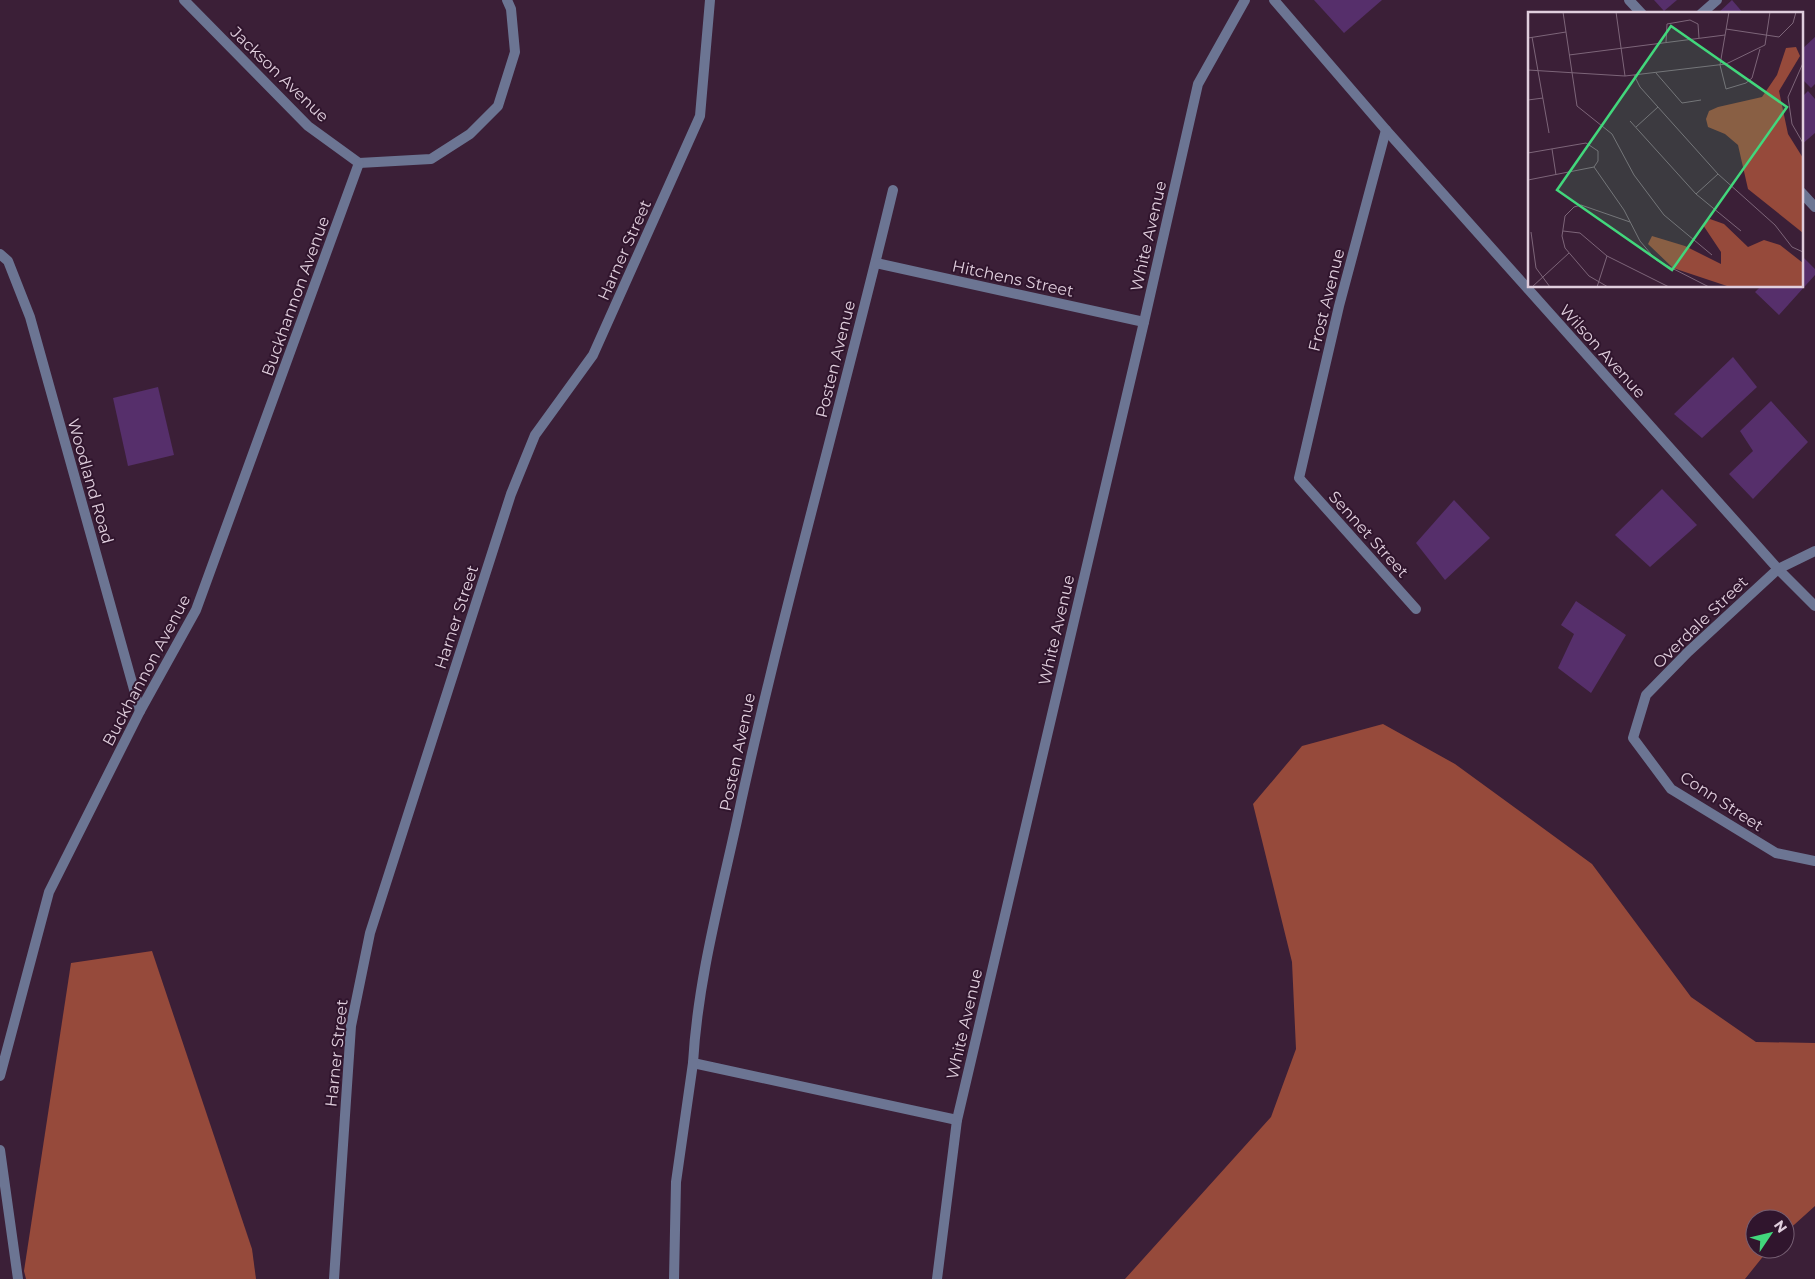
<svg xmlns="http://www.w3.org/2000/svg" width="1815" height="1279" font-family="Montserrat,sans-serif">
<style>
.forest{fill:#964a3b}
.building{fill:#562f6b}
.lines{fill:none;stroke-linecap:round;stroke-linejoin:round}
.street{stroke:#6c7593;stroke-width:10}
.labels{text-anchor:middle;stroke-width:4;stroke-linejoin:round;paint-order:stroke}
.street-label{font-size:16px;fill:#e0cedd;stroke:#30152d}
.inset-road{fill:none;stroke:#7d6579;stroke-width:1}
.view{fill:#42d77c;fill-opacity:0.15;stroke:#42d77c;stroke-width:2.5}
.inset-edge{fill:none;stroke:#e0cedd;stroke-width:2.5}
</style>
<rect width="100%" height="100%" fill="#3b1f37"/>
<!-- forest -->
<g class="forest">
<polygon points="1383,724 1455,764 1592,864 1691,997 1756,1042 1815,1043 1815,1206 1785,1233 1785,1219 1755,1219 1755,1249 1769,1249 1745,1279 1125,1279 1271,1117 1296,1049 1292,962 1253,804 1302,746"/>
<polygon points="152,951 252,1249 256,1279 26,1279 24,1271 71,963"/>
</g>
<!-- building -->
<g class="building">
<polygon points="1314,0 1382,0 1344,33"/>
<polygon points="1654,0 1677,0 1664,11"/>
<polygon points="1732,0 1744,14 1717,14"/>
<polygon points="1815,37 1815,84 1811,88 1801,78 1801,50"/>
<polygon points="1808,91 1815,99 1815,133 1801,145 1801,98"/>
<polygon points="1801,255 1815,269 1815,275 1779,315 1755,292 1761,286 1801,286"/>
<polygon points="1733,357 1757,387 1702,438 1674,414"/>
<polygon points="158,387 174,455 128,466 113,398"/>
<polygon points="1771,401 1808,442 1753,499 1729,474 1753,451 1740,431"/>
<polygon points="1662,489 1697,525 1650,567 1615,535"/>
<polygon points="1454,500 1490,538 1445,580 1416,543"/>
<polygon points="1576,601 1626,635 1591,693 1558,668 1574,634 1561,625"/>
</g>
<g class="lines">
<!-- street -->
<g class="street">
<polyline points="184,0 308,126 359,163"/>
<polyline points="1274,0 1386,130 1778,569 1815,606"/>
<polyline points="1629,0 1642,14"/>
<polyline points="1701,14 1717,0"/>
<polyline points="1386,130 1339,306 1299,478 1416,609"/>
<polyline points="359,163 431,159 470,134 498,106 515,52 511,9 507,0"/>
<path d="M893 190C844 395 786 597 741 802 723 888 698 975 693 1063L957 1120"/>
<polyline points="1801,192 1815,207"/>
<polyline points="0,254 8,261 30,317 140,711"/>
<polyline points="876,263 1144,322"/>
<polyline points="1815,551 1778,569 1688,652 1646,695 1633,738 1671,789 1776,853 1815,861"/>
<polyline points="0,1076 49,892 140,711 196,610 359,163"/>
<polyline points="0,1150 18,1279"/>
<polyline points="334,1279 351,1026 370,933 511,494 535,435 593,355 700,116 710,0"/>
<polyline points="674,1279 676,1182 693,1063"/>
<polyline points="937,1279 957,1120 1144,322 1198,84 1245,0"/>
</g>
</g>
<g class="labels">
<!-- street labels -->
<g class="street-label">
<text transform="translate(280 74) rotate(44)" y="6">Jackson Avenue</text>
<text transform="translate(1148 236) rotate(-77)" y="6">White Avenue</text>
<text transform="translate(624 250) rotate(-66)" y="6">Harner Street</text>
<text transform="translate(1013 278) rotate(12)" y="6">Hitchens Street</text>
<text transform="translate(295 296) rotate(-70)" y="6">Buckhannon Avenue</text>
<text transform="translate(1326 300) rotate(-76)" y="6">Frost Avenue</text>
<text transform="translate(1603 351) rotate(48)" y="6">Wilson Avenue</text>
<text transform="translate(835 359) rotate(-76)" y="6">Posten Avenue</text>
<text transform="translate(91 481) rotate(74)" y="6">Woodland Road</text>
<text transform="translate(1369 534) rotate(48)" y="6">Sennet Street</text>
<text transform="translate(456 617) rotate(-72)" y="6">Harner Street</text>
<text transform="translate(1700 622) rotate(-44)" y="6">Overdale Street</text>
<text transform="translate(1056 630) rotate(-77)" y="6">White Avenue</text>
<text transform="translate(146 670) rotate(-62)" y="6">Buckhannon Avenue</text>
<text transform="translate(737 752) rotate(-78)" y="6">Posten Avenue</text>
<text transform="translate(1722 801) rotate(33)" y="6">Conn Street</text>
<text transform="translate(964 1024) rotate(-77)" y="6">White Avenue</text>
<text transform="translate(336 1053) rotate(-84)" y="6">Harner Street</text>
</g>
</g>
<!-- overview -->
<g transform="translate(1528 12)">
<rect width="275" height="275" fill="#3b1f37"/>
<path d="M268 35 272 44 251 79 260 122 275 146V221L220 177 210 133 197 122 180 115 178 107 181 99 190 95 234 85 249 63 258 36ZM182 207 196 212 220 235 236 228 252 233 275 251V275H202L145 256 120 232 124 224 157 234 193 252V240L175 213Z" fill="#964a3b"/>
<path class="inset-road" d="M35 0 49 94 84 122 106 163 136 203 184 243M88 0 97 64M201 0 192 53 198 77 218 71 224 66 232 37M198 17 251 25 265 11 268 0M4 25 21 121M0 26 38 20M138 30 139 12 162 8 170 12 171 26M41 43 197 23M275 51 260 85 264 112 275 131M0 58 97 64 198 52 237 33 242 0M128 61 154 91 173 88M106 63 112 75 190 162 247 213 264 235 275 240M0 88 15 86M102 109 168 182 190 162M108 115 130 95M24 137 28 163M0 141 58 131 70 139V149L66 155M66 155 96 198 112 229 128 248 181 275M0 168 66 155M168 182 213 219M35 219 52 221 79 244 141 275M3 220 8 256 22 275M4 275 41 241M69 275 79 244M80 275 61 264 37 236 34 224 37 204 46 195 53 193 102 210"/>
<path class="view" d="M143 14 259 95 144 258 29 178Z"/>
<rect width="275" height="275" class="inset-edge"/>
</g>
<!-- north arrow -->
<g transform="translate(1770 1234) rotate(55)"><circle r="24" fill="#30152d" stroke="#765f73"/>
<path d="M0-4L9 19L0 12L-9 19Z" fill="#42d77c"/>
<text y="-8" font-size="14" font-weight="bold" text-anchor="middle" fill="#e0cedd">N</text>
</g>
</svg>
